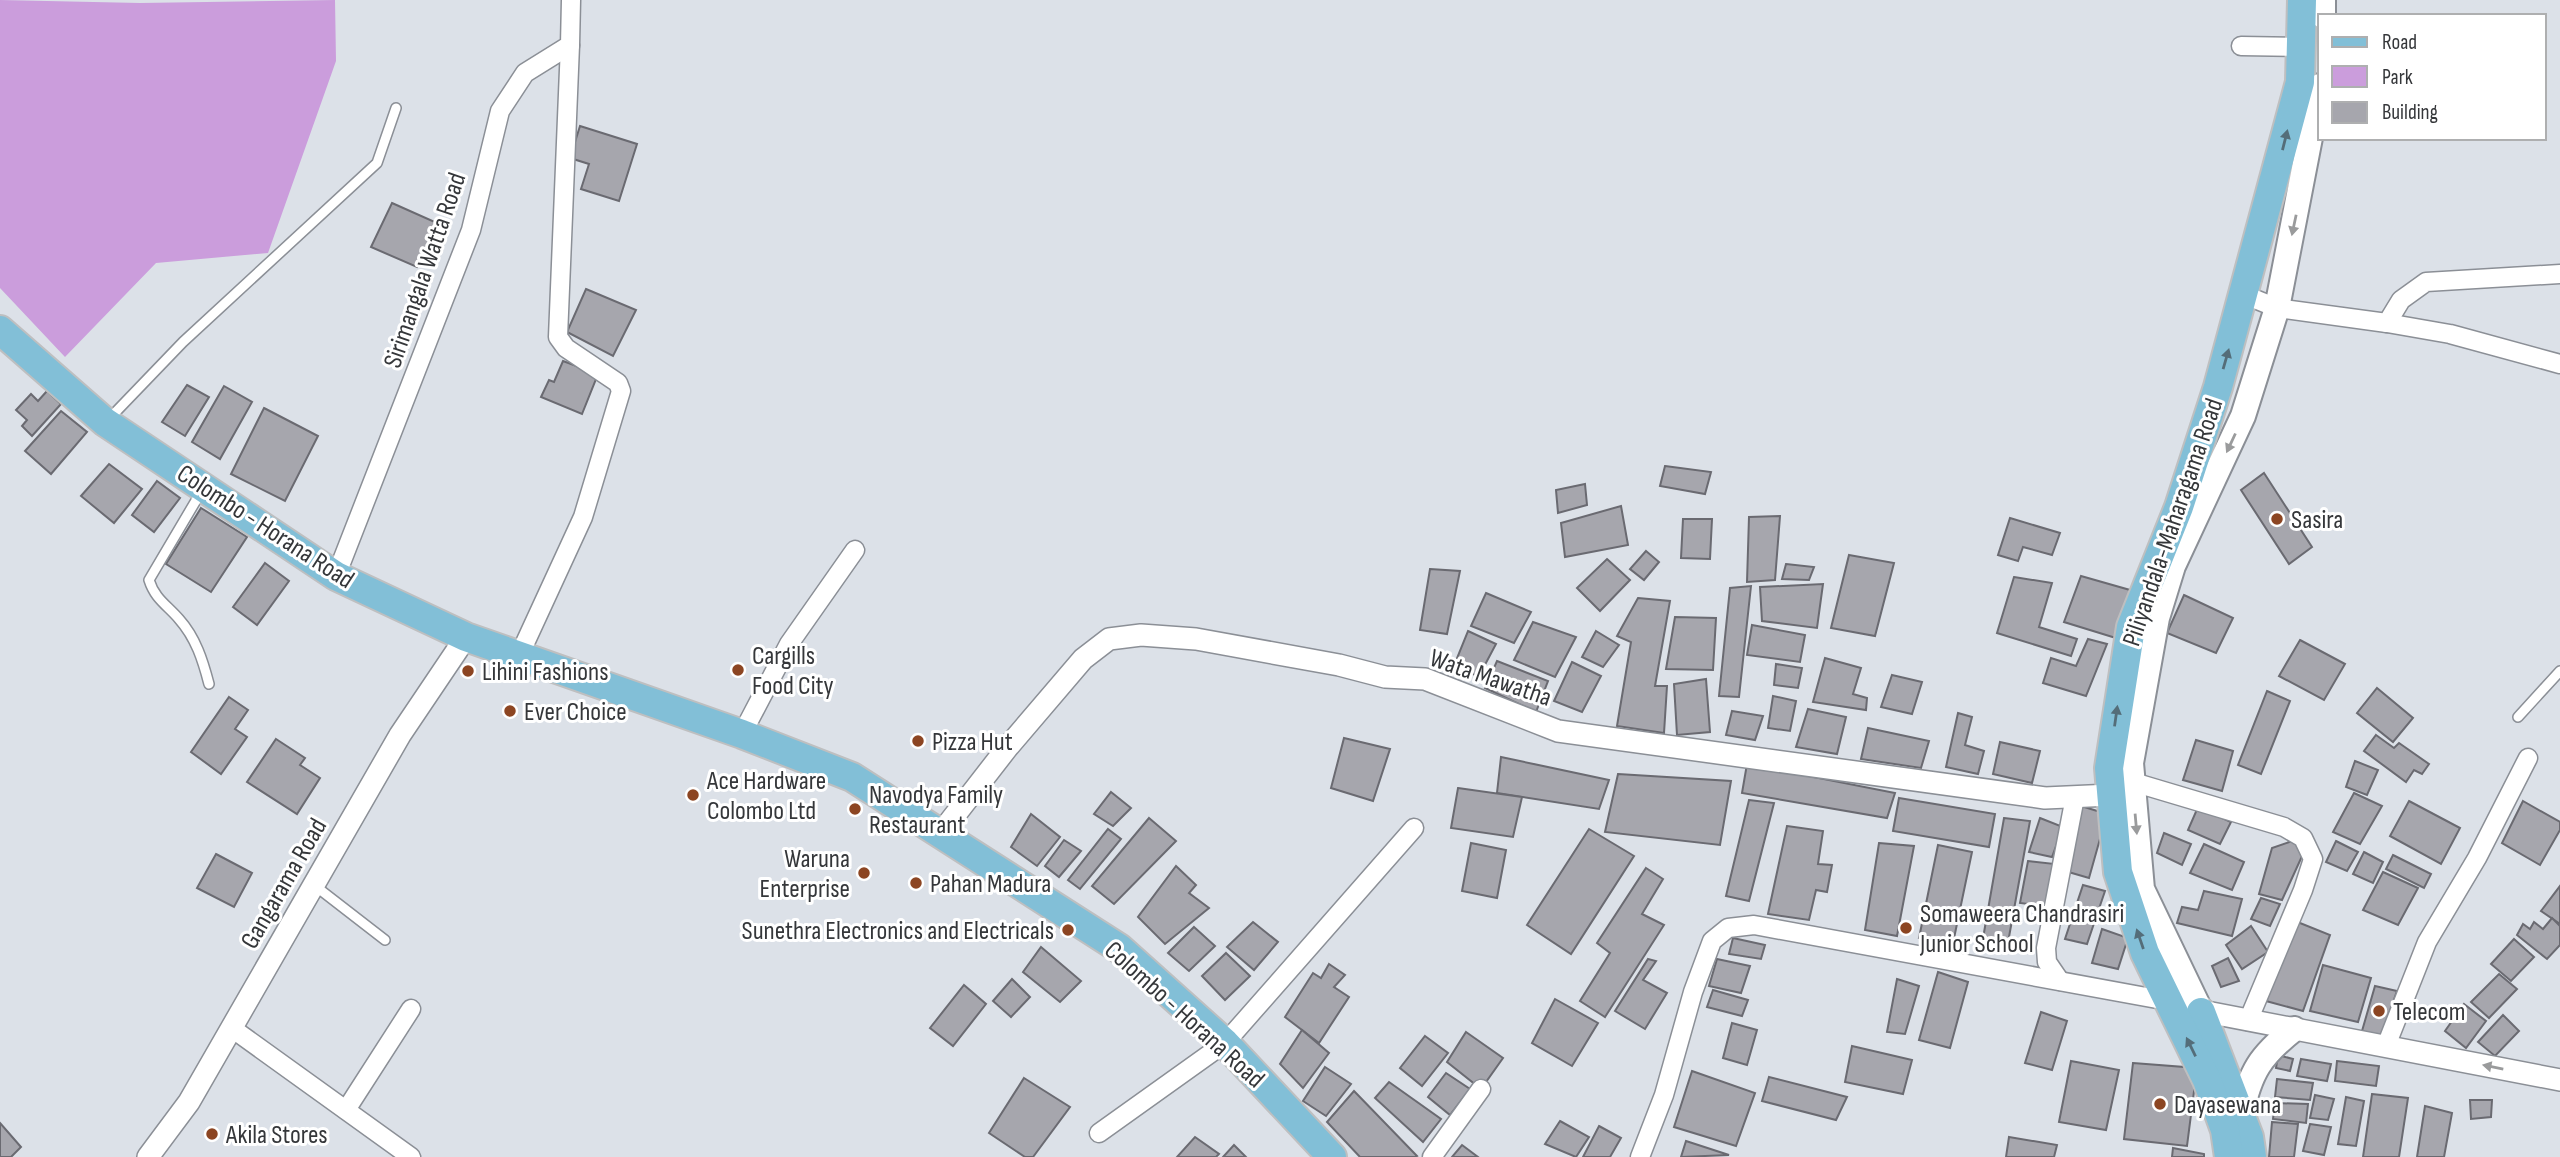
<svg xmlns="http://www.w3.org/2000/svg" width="2560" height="1157" font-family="'Sofia Sans Condensed',sans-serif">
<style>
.green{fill:#cb9ddc}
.building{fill:#a6a6ad;stroke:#6a6a71;stroke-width:2}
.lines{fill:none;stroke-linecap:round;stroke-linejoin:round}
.service-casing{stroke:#8b8f96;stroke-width:12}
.minor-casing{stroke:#8b8f96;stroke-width:21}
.tertiary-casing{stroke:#8b8f96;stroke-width:24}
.secondary-casing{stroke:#8b8f96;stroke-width:28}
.primary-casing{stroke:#bebfc0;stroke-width:32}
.service{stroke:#fff;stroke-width:9}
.minor{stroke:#fff;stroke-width:18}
.tertiary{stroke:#fff;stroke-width:21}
.secondary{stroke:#fff;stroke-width:24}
.primary{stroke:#82bfd7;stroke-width:28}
.oneway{fill:#546d79}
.oneway2{fill:#9a9b9c}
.poi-dot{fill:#8c4522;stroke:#fff;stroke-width:2.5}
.labels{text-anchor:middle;stroke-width:6;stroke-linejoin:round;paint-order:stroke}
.street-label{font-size:26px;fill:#35373a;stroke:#fff}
.poi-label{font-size:26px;fill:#35373a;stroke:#fff;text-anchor:start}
</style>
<rect width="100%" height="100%" fill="#dce1e8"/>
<!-- green -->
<polygon class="green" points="0,0 140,3 335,0 336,61 268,253 156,263 65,357 0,288"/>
<!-- building -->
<g class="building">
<polygon points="580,126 637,144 619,201 581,189 589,164 570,158"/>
<polygon points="392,203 437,223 417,267 371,247"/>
<polygon points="586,289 636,310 613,356 567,332"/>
<polygon points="563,361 598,374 582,414 541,397 549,380 554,382"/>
<polygon points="187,385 209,397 185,436 162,422"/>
<polygon points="224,386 252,402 220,459 192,442"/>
<polygon points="47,391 61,404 32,436 22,426 27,420 16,410 31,394 38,401"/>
<polygon points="264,408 318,436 285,501 231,474"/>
<polygon points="61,411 87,432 51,474 25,451"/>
<polygon points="109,464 142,489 114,523 81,496"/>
<polygon points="1665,466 1711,472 1705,494 1660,486"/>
<polygon points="2264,473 2312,547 2289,564 2241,490"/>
<polygon points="157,481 180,498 154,532 132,515"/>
<polygon points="1585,484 1587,505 1558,513 1556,490"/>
<polygon points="1621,506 1628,545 1565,557 1561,523"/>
<polygon points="201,508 247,537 211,592 166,564"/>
<polygon points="1780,516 1775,580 1747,582 1749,517"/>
<polygon points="2010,518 2060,533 2052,555 2023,547 2018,561 1998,555"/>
<polygon points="1683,519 1712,519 1710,559 1681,558"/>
<polygon points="1646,551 1659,562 1644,580 1630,569"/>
<polygon points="1849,555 1894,563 1875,636 1831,628"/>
<polygon points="1607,559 1630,580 1600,611 1577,588"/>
<polygon points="265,563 289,581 257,625 233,607"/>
<polygon points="1786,564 1814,567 1809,580 1782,579"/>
<polygon points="1430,569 1460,571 1447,634 1420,630"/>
<polygon points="2081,576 2137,592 2119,639 2064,622"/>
<polygon points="2014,577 2052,583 2039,627 2077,639 2071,656 1997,633"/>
<polygon points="1823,584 1817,628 1762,621 1760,587"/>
<polygon points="1751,586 1739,697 1719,696 1730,588"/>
<polygon points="1486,593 1531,612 1514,643 1471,626"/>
<polygon points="2184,595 2233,618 2216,653 2167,633"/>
<polygon points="1638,598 1670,601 1655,686 1667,686 1664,733 1617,726 1631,642 1617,636"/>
<polygon points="1675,617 1716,618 1713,670 1666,669"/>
<polygon points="1533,622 1576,637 1555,677 1514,660"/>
<polygon points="1752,625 1805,635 1800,662 1747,655"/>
<polygon points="1468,631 1496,644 1479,676 1453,668"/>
<polygon points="1596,631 1619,645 1603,667 1582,657"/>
<polygon points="2088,639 2107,644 2086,696 2043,683 2051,658 2076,666"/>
<polygon points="2300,640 2345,664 2324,700 2279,676"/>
<polygon points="1825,658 1861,668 1853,694 1867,698 1866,710 1813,702"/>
<polygon points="1497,661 1548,681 1536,712 1485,688"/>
<polygon points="1572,662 1601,676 1582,712 1554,701"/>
<polygon points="1776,664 1802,668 1798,688 1774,685"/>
<polygon points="1892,675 1922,682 1912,714 1881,707"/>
<polygon points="1706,679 1710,732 1677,735 1674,684"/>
<polygon points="2377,688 2413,718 2393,742 2357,713"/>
<polygon points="2267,691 2290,701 2261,774 2238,765"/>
<polygon points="1773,696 1796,701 1790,731 1768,728"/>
<polygon points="229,697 248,710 235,729 247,737 221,774 191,752"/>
<polygon points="1808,709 1846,717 1837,754 1796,747"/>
<polygon points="1732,711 1763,716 1755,740 1726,735"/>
<polygon points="1958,713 1972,717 1965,745 1984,751 1978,774 1946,767"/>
<polygon points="1868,728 1929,741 1921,768 1861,759"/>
<polygon points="2376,735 2394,748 2399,743 2429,764 2422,774 2414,770 2406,782 2364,751"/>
<polygon points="1344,738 1390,749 1373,801 1331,788"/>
<polygon points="276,739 305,758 300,765 320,778 297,814 247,782"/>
<polygon points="2196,740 2233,751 2222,791 2183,780"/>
<polygon points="2000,742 2040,751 2032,783 1993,774"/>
<polygon points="1501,757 1609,780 1599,809 1497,793"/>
<polygon points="2355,761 2378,770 2367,795 2346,787"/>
<polygon points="1747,764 1895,793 1887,818 1742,793"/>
<polygon points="1618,774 1731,781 1720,845 1605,832"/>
<polygon points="1458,788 1522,797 1513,837 1451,828"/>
<polygon points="1111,792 1131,808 1113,826 1094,814"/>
<polygon points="2354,793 2382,806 2360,844 2333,832"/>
<polygon points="1899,798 1995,814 1989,847 1893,831"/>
<polygon points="1749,800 1774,803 1749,901 1726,896"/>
<polygon points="2409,801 2460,828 2441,864 2390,836"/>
<polygon points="2523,801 2560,822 2560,830 2540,865 2502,843"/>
<polygon points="2081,806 2107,814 2089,878 2065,871"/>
<polygon points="2198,807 2231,822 2220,844 2188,830"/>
<polygon points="1031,814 1060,837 1037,866 1011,847"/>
<polygon points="1149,818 1176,841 1114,904 1092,886"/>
<polygon points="2004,818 2030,821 2007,948 1982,944"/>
<polygon points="2040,818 2063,827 2052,857 2029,852"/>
<polygon points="1787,826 1823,831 1818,864 1832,865 1827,892 1816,890 1809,920 1768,914"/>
<polygon points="1108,829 1121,839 1080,889 1068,880"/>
<polygon points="1589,829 1634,856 1571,954 1527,925"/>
<polygon points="2164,833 2191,844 2182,865 2157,853"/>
<polygon points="1064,840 1081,851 1059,877 1045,866"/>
<polygon points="2295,840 2303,854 2282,900 2259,894 2272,848"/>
<polygon points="2336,841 2358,852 2347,871 2326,862"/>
<polygon points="1471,843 1506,850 1497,898 1462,891"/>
<polygon points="1879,843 1914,846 1897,936 1865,930"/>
<polygon points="2204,844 2244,862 2232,890 2190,873"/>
<polygon points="1938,845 1972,852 1953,943 1919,938"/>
<polygon points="2364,852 2383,862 2373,883 2353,874"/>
<polygon points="216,854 252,873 234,907 197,888"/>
<polygon points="2393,855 2431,874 2424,888 2386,869"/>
<polygon points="2028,861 2055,864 2045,906 2020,903"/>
<polygon points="1176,866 1196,885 1189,893 1209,908 1165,944 1138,917"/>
<polygon points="1646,868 1663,879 1642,914 1664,925 1605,1017 1580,1001 1610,953 1597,943"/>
<polygon points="2383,872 2418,888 2398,925 2363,910"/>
<polygon points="2083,885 2105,891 2087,944 2065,939"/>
<polygon points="2560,886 2560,924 2541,911"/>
<polygon points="2204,891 2242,899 2232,936 2177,923 2182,907 2198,910"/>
<polygon points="2261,898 2280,904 2270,926 2251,919"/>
<polygon points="2552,918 2560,926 2560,945 2547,959 2517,935 2523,924 2530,929 2534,922 2543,929"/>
<polygon points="2295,921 2330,935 2303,1011 2266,1001"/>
<polygon points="1253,922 1278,942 1254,970 1227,947"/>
<polygon points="2251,926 2268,952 2242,969 2226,945"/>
<polygon points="1194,927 1215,946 1189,971 1168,953"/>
<polygon points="2102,929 2128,938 2118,969 2092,963"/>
<polygon points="1733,938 1765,945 1761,959 1729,954"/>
<polygon points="2514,939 2534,957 2511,981 2491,964"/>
<polygon points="1041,947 1081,981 1060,1002 1023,972"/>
<polygon points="1226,953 1250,976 1225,1000 1202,976"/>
<polygon points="2228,958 2239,981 2221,987 2212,966"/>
<polygon points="1648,959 1656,961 1643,980 1667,993 1645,1029 1615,1011"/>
<polygon points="1717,959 1750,966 1741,993 1709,986"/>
<polygon points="1329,964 1345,975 1334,987 1349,997 1319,1043 1285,1017 1313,973 1321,978"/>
<polygon points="2323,965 2371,978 2358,1022 2310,1011"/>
<polygon points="1938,972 1968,982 1950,1048 1919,1040"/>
<polygon points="2499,974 2517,989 2489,1018 2471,1002"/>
<polygon points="1012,979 1030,997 1011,1017 993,1001"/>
<polygon points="1897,979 1919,986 1905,1034 1887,1032"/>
<polygon points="964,985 986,1004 953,1046 930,1028"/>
<polygon points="2375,986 2397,991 2381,1037 2362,1031"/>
<polygon points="1713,990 1748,1000 1742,1016 1707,1007"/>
<polygon points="1555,999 1598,1023 1572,1066 1532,1043"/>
<polygon points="2464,1004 2486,1021 2466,1048 2445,1031"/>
<polygon points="2041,1012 2067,1021 2052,1070 2025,1063"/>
<polygon points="2503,1015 2519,1031 2495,1056 2478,1042"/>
<polygon points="1732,1023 1757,1030 1747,1065 1723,1058"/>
<polygon points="1302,1030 1329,1053 1303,1088 1280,1064"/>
<polygon points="1466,1032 1503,1058 1481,1089 1447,1062"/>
<polygon points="1425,1036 1448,1053 1422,1086 1400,1068"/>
<polygon points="1852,1046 1912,1060 1903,1094 1845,1082"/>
<polygon points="2278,1055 2293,1059 2290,1071 2276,1068"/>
<polygon points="2301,1059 2331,1064 2327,1081 2297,1076"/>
<polygon points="2071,1061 2119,1070 2106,1130 2059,1122"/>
<polygon points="2337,1061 2379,1066 2376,1086 2335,1081"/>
<polygon points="2133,1063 2197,1068 2187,1146 2124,1139"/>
<polygon points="1325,1067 1351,1084 1326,1116 1303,1101"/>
<polygon points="1692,1071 1755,1093 1736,1146 1674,1127"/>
<polygon points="1446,1073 1470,1089 1450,1115 1428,1097"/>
<polygon points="1769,1077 1847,1097 1836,1120 1762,1101"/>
<polygon points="1024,1078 1070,1107 1033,1157 1025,1157 989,1133"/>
<polygon points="2277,1079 2313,1083 2310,1100 2275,1097"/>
<polygon points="1389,1082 1441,1119 1423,1142 1375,1098"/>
<polygon points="1354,1091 1417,1156 1415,1157 1360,1157 1327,1122"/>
<polygon points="2372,1094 2408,1098 2399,1157 2363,1157"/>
<polygon points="2315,1095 2334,1099 2328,1120 2310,1118"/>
<polygon points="2346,1097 2364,1101 2356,1146 2338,1144"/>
<polygon points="2470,1100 2492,1100 2491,1117 2471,1119"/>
<polygon points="2275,1103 2308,1104 2306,1123 2273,1119"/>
<polygon points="2425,1106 2452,1113 2444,1157 2417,1157"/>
<polygon points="1560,1121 1589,1137 1576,1157 1545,1144"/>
<polygon points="2272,1122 2298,1124 2294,1157 2269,1157"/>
<polygon points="0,1123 21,1147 11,1157 0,1157"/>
<polygon points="2310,1124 2331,1127 2324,1155 2303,1151"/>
<polygon points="1599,1126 1621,1138 1610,1157 1583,1157"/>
<polygon points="1195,1137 1219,1154 1216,1157 1177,1157"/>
<polygon points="2009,1137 2057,1145 2054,1157 2006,1157"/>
<polygon points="1686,1141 1729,1155 1681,1157"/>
<polygon points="1234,1145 1246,1157 1223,1157"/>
<polygon points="1462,1145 1478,1157 1452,1157"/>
<polygon points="2173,1148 2204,1154 2204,1157 2172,1157"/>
</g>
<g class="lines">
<defs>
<g id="service">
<polyline points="107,421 183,342 377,163 396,108"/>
<path d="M201 492 149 580C155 599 167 605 179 619 196 638 203 661 209 684"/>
<polyline points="2518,717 2560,671"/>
<polyline points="314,885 385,940"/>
</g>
<g id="minor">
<polyline points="2241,46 2301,47"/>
<polyline points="2245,295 2277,308 2387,323 2401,300 2426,282 2560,274"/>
<polyline points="2387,323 2450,334 2560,364"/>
<polyline points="336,576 471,230 500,111 525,73 570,45 571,0"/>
<polyline points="519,656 583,517 621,391 618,383 566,348 558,337 570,45"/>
<polyline points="742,734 789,644 855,550"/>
<polyline points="2133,782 2284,827 2303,838 2313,859 2303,890 2248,1021"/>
<polyline points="2060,981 2047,962 2046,948 2075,797"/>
<polyline points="233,1029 411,1157"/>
<polyline points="2386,1046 2427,942 2477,858 2528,758"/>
<polyline points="346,1110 411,1009"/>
<polyline points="1099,1133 1225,1043 1414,828"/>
<polyline points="1432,1157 1481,1089"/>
<polyline points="1640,1157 1664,1095 1693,992 1712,941 1728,928 1754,925 2168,1001"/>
</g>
<g id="tertiary">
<polyline points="941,833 1007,748 1083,659 1109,639 1141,635 1196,639 1339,665 1385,677 1425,679 1558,731 2045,798 2111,795"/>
<polyline points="2191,1009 2560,1080"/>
<polyline points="148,1157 189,1102 400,735 466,637"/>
</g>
<g id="secondary">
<polyline points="2323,16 2323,0"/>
<polyline points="2201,1012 2142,889 2131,763 2157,618 2173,566 2243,416 2277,308 2320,86"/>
<path d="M2241 1114C2250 1072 2260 1056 2294 1029"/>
</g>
<g id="primary">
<polyline points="0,330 105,422 336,576 466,637 742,734 852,777 1119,948 1225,1043 1332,1157"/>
<polyline points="2201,1012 2249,1137 2252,1157"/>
<polyline points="2229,1157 2225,1130 2207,1080 2145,953 2118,872 2109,768 2131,627 2179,507 2218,387 2300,82 2302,0"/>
</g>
</defs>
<!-- service casing -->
<use href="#service" class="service-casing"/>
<!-- minor casing -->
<use href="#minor" class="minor-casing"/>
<!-- tertiary casing -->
<use href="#tertiary" class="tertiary-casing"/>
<!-- secondary casing -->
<use href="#secondary" class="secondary-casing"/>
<!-- primary casing -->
<use href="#primary" class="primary-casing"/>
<!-- service -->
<use href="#service" class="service"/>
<!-- minor -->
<use href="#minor" class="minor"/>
<!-- tertiary -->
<use href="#tertiary" class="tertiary"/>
<!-- secondary -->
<use href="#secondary" class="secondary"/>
<!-- primary -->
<use href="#primary" class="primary"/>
</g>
<!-- one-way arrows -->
<defs><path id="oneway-solid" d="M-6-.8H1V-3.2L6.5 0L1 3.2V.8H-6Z" transform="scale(1.75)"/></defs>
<g class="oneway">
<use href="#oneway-solid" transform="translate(2285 140) rotate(-76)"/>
<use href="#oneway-solid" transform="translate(2226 359) rotate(-74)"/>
<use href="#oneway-solid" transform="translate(2116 716) rotate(-82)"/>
<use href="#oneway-solid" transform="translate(2140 939) rotate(-109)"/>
<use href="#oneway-solid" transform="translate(2191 1047) rotate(-116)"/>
</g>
<g class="oneway2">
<use href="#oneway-solid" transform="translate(2294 225) rotate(102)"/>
<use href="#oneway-solid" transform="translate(2231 443) rotate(115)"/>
<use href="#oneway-solid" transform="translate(2136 824) rotate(85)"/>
<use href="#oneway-solid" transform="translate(2493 1067) rotate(-169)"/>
</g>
<!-- markers -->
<g class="poi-dot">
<circle cx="2277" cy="519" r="7"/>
<circle cx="738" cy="670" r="7"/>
<circle cx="468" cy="671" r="7"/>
<circle cx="510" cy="711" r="7"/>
<circle cx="918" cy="741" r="7"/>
<circle cx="693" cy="795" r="7"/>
<circle cx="855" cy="809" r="7"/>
<circle cx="864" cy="873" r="7"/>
<circle cx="916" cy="883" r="7"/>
<circle cx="1906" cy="928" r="7"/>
<circle cx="1068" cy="930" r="7"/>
<circle cx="2379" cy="1011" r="7"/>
<circle cx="2160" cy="1104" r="7"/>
<circle cx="212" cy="1134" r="7"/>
</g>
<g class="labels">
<!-- street labels -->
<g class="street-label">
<text transform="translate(424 270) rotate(-71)" y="9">Sirimangala Watta Road</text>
<text transform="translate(2172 522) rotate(-71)" y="9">Piliyandala-Maharagama Road</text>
<text transform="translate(266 526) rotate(33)" y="9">Colombo - Horana Road</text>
<text transform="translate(1491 677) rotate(19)" y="9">Wata Mawatha</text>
<text transform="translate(283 883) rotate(-60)" y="9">Gangarama Road</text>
<text transform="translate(1185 1014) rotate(42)" y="9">Colombo - Horana Road</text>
</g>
<!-- poi labels -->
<g class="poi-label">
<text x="2291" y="528">Sasira</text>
<text x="752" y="664">Cargills<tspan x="752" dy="30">Food City</tspan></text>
<text x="482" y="680">Lihini Fashions</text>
<text x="524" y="720">Ever Choice</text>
<text x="932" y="750">Pizza Hut</text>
<text x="707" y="789">Ace Hardware<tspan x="707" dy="30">Colombo Ltd</tspan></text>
<text x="869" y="803">Navodya Family<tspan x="869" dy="30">Restaurant</tspan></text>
<text x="850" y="867" text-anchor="end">Waruna<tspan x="850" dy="30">Enterprise</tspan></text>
<text x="930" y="892">Pahan Madura</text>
<text x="1920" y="922">Somaweera Chandrasiri<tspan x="1920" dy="30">Junior School</tspan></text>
<text x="1054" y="939" text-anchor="end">Sunethra Electronics and Electricals</text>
<text x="2393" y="1020">Telecom</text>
<text x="2174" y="1113">Dayasewana</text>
<text x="226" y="1143">Akila Stores</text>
</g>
</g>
<!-- legend -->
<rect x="2318" y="14" width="228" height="126" fill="#ffffff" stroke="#aeafb0" stroke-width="2"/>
<rect x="2332" y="37" width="35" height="10" fill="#82bfd7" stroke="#aeafb0" stroke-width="2"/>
<text x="2382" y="49" font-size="21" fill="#35373a">Road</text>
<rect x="2332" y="66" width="35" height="21" fill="#cb9ddc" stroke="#aeafb0" stroke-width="2"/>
<text x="2382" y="84" font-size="21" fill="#35373a">Park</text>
<rect x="2332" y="102" width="35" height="21" fill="#a6a6ad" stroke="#aeafb0" stroke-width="2"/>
<text x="2382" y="119" font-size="21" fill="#35373a">Building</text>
</svg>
